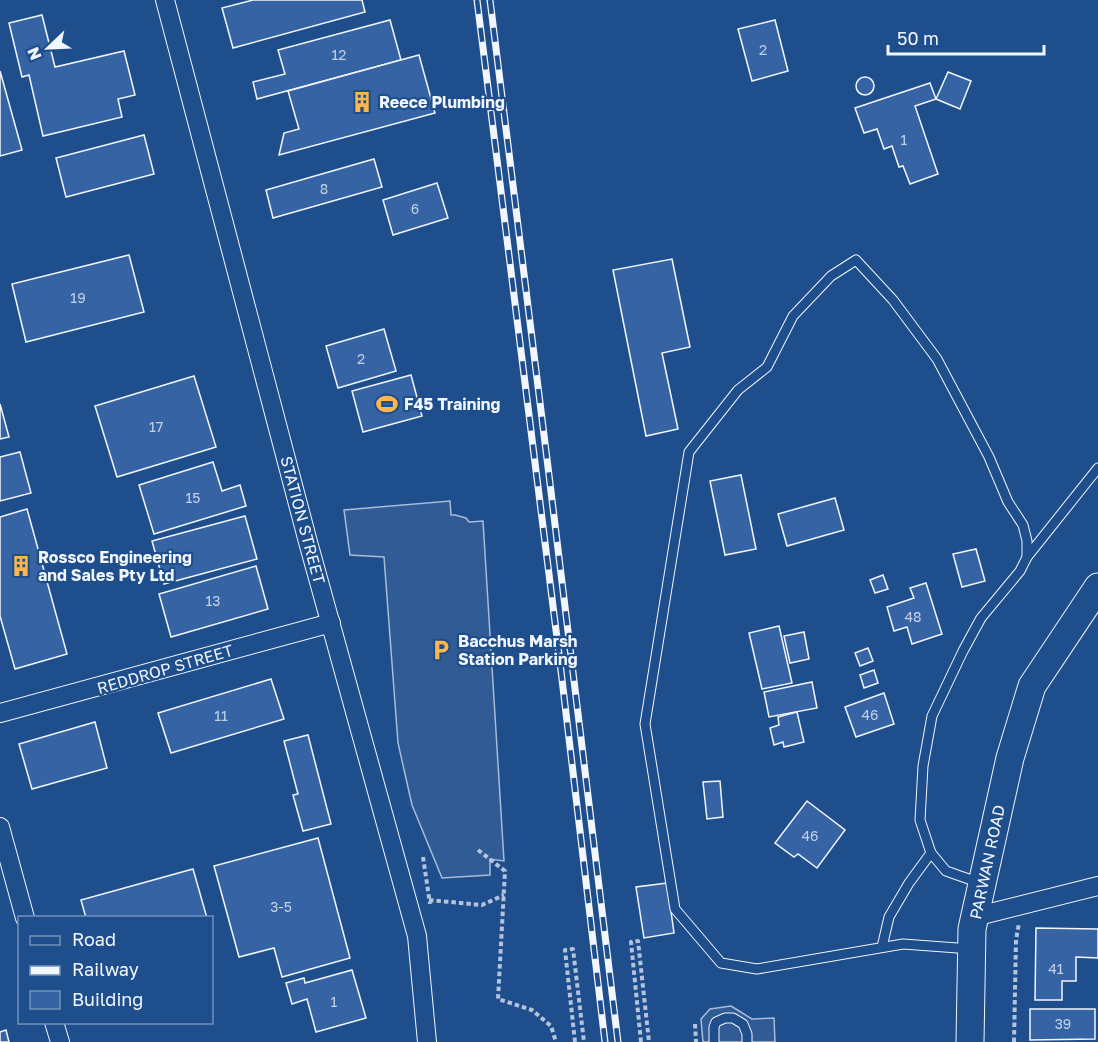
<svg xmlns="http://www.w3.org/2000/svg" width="1098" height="1042" font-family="'Golos Text',sans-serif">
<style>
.built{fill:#305b95;stroke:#a8bbd7;stroke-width:1.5}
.building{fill:#3563a3;stroke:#f2f6ff;stroke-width:1.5}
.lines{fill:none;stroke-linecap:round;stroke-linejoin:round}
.lane-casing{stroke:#f2f6ff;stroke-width:11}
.street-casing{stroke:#f2f6ff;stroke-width:20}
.secondary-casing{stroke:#f2f6ff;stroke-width:29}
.path{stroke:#b3c4dc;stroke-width:4;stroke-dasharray:4.5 3;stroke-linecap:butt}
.lane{stroke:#1f4e8c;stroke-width:9}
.street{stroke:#1f4e8c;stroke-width:18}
.secondary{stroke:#1f4e8c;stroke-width:27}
.rail-casing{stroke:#f2f6ff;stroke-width:7}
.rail{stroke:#1f4e8c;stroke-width:4.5;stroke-dasharray:14;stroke-linecap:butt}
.labels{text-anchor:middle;stroke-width:4.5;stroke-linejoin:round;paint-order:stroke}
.number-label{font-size:14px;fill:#c3d1e8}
.poi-label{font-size:16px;font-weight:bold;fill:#f2f6ff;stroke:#1f4e8c;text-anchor:start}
.street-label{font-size:16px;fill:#f2f6ff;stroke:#1f4e8c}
</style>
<rect width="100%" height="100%" fill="#1f4e8c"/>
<!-- built -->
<g class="built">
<polygon points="450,501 451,515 455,515 466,518 469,522 483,521 504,861 490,859 490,875 442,878 412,805 398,743 384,557 350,555 344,510"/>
<polygon points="731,1006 752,1019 774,1018 775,1042 703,1042 701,1019 710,1009"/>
</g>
<!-- building -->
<g class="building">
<polygon points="253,0 362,0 365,12 233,48 222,8"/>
<polygon points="42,15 55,67 124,51 135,95 118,99 122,117 43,136 29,75 22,77 9,23"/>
<polygon points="390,20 401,60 257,99 253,82 285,74 278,50"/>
<polygon points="775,20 788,71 752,81 738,29"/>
<polygon points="419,55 435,113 279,155 284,133 299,129 288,91"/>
<polygon points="0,71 22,150 0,156"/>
<polygon points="948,72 971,81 960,109 936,99"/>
<circle cx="865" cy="86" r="9"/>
<polygon points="930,83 936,99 915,106 938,174 910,184 903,166 899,167 892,146 884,149 877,129 864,133 855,108"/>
<polygon points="144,135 154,174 66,197 56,158"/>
<polygon points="374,159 382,187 273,218 266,190"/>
<polygon points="437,183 448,218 393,235 383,200"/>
<polygon points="129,255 144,312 26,342 12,284"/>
<polygon points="672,259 690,347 662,353 678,429 646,436 613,270"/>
<polygon points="384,329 396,371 338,388 326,346"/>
<polygon points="411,375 422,416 363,432 352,391"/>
<polygon points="194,376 216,447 117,477 95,406"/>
<polygon points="0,404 9,437 0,439"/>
<polygon points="20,452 31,493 0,501 0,457"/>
<polygon points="213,462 222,491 240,485 246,506 154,534 139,485"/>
<polygon points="741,475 756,549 725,555 710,481"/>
<polygon points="835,498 844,530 787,546 778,514"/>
<polygon points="27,509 67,654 15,669 0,616 0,517"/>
<polygon points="245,516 257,559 164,584 152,541"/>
<polygon points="976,549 985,581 962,587 953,554"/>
<polygon points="256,566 268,609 171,637 159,594"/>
<polygon points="883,575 888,589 875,593 870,580"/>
<polygon points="926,583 942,634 912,644 907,627 894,631 887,607 914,598 910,588"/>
<polygon points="779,626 792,683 762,689 749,633"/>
<polygon points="804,632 809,659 790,663 784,636"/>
<polygon points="868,648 873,661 860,666 855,653"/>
<polygon points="874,670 878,683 864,688 860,675"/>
<polygon points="271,679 284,719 171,753 158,713"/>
<polygon points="812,682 817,708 769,717 764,692"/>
<polygon points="884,693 894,724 856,737 845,707"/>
<polygon points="797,712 804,742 784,747 783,742 774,745 770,728 779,725 778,717"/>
<polygon points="95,722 107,768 32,789 19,744"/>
<polygon points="308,735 331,824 303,831 293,795 298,794 284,741"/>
<polygon points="720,781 723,817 707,819 703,782"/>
<polygon points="807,801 845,830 817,868 798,854 794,857 775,843"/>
<polygon points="318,838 350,958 282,977 274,948 239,957 214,866"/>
<polygon points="193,869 207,918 86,918 81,900"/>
<polygon points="667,883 674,933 644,938 636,887"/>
<polygon points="1036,928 1098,929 1098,958 1076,957 1076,981 1062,981 1062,1000 1035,1000"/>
<polygon points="352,970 366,1018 316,1032 307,999 292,1004 286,983 304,978 305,983"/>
<polygon points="1030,1009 1095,1009 1095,1039 1030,1040"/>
<polygon points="6,1030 9,1042 0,1042 0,1032"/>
</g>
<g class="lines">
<defs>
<g id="lane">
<polyline points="1027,557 1098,468"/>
<polyline points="882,947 889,917 909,883 931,853"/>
<polyline points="971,949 903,944 757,969 721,963 675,909 645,724 689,452 738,390 767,367 793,316 831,276 856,260 893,300 937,359 989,457 1008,502 1023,525 1027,541 1027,557 1020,571 981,618 963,651 932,716 923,766 920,820 931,853 946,871 980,883"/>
<polyline points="714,1042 714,1027 716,1022 725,1018 733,1018 743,1024 747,1034 747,1042"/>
</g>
<g id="street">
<polyline points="165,0 308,542 417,936 427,1042"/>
<polyline points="0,713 331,623"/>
<polyline points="0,827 25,918"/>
<polyline points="974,917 1098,886"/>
<polyline points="54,1022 60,1042"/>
</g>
<polyline id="secondary" points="970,1042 972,929 1010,758 1032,686 1098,587"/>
</defs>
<!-- lane casing -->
<use href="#lane" class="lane-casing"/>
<!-- street casing -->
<use href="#street" class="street-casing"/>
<!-- secondary casing -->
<use href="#secondary" class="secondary-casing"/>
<!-- path -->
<g class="path">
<polyline points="478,850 505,871 498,999 532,1010 551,1026 556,1042"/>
<polyline points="423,857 430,904"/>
<polyline points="429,900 482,905 504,895"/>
<polyline points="695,1024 696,1042"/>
<polyline points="575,1042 565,950 573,949 584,1042"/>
<polyline points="641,1042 631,942 638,941 649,1042"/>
<polyline points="1014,1042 1016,940 1019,923"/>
</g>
<!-- lane -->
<use href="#lane" class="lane"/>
<!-- street -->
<use href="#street" class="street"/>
<!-- secondary -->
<use href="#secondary" class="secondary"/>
<defs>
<g id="rail">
<polyline points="477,0 559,654 605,1042"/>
<polyline points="490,0 548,467 618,1042"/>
</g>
</defs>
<!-- rail casing -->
<use href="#rail" class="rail-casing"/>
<!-- rail -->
<use href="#rail" class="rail"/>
</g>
<!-- icons -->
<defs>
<symbol id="building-bare" viewBox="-9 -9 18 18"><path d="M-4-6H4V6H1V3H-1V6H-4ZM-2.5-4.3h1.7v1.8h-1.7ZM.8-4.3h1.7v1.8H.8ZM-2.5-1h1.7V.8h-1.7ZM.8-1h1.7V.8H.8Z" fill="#ffb74d" stroke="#1f4e8c" stroke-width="2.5" paint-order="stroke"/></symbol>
<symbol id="stadium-bare" viewBox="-9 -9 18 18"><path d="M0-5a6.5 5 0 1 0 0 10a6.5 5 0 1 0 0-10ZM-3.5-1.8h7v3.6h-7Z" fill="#ffb74d" stroke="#1f4e8c" stroke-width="2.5" paint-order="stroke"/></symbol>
<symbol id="parking-bare" viewBox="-9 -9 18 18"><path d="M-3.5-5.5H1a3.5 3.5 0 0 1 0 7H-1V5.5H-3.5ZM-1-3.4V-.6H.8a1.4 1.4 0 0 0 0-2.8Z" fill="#ffb74d" stroke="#1f4e8c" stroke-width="2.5" paint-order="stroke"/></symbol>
</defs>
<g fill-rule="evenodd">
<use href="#building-bare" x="347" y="87" width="30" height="30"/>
<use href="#stadium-bare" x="372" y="389" width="30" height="30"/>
<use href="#building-bare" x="6" y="551" width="30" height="30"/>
<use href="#parking-bare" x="426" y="635" width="30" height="30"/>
</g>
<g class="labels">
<!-- number labels -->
<g class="number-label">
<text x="763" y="55">2</text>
<text x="339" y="60">12</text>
<text x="904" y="145">1</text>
<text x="324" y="194">8</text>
<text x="415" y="214">6</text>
<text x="78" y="303">19</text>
<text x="361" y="364">2</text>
<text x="156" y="432">17</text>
<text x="193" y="503">15</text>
<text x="213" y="606">13</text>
<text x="913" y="622">48</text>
<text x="870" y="720">46</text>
<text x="221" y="721">11</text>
<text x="810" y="841">46</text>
<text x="281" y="912">3-5</text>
<text x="1056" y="974">41</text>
<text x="334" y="1007">1</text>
<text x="1063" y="1029">39</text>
</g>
<!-- poi labels -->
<g class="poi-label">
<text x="379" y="108">Reece Plumbing</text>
<text x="404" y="410">F45 Training</text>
<text x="38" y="563">Rossco Engineering<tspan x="38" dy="18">and Sales Pty Ltd</tspan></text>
<text x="458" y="647">Bacchus Marsh<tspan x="458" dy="18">Station Parking</tspan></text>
</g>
<!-- street labels -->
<g class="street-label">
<text transform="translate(303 520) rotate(75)" y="6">STATION STREET</text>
<text transform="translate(165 669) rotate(-16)" y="6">REDDROP STREET</text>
<text transform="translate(987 862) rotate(-78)" y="6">PARWAN ROAD</text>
</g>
</g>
<!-- legend -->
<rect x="18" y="916" width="195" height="108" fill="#1f4e8c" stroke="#7391ba" stroke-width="1.5"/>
<rect x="30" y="936" width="30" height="9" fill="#1f4e8c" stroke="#7391ba" stroke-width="1.5"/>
<text x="72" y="946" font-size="18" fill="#f2f6ff">Road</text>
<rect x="30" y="966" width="30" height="9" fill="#f2f6ff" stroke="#7391ba" stroke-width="1.5"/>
<text x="72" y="976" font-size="18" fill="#f2f6ff">Railway</text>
<rect x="30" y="991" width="30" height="18" fill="#3563a3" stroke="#7391ba" stroke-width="1.5"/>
<text x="72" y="1006" font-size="18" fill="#f2f6ff">Building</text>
<!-- north arrow -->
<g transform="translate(48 48) rotate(247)" stroke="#1f4e8c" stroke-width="4.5" paint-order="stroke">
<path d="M0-4.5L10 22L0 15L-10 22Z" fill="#f2f6ff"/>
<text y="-9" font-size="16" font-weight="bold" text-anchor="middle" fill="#f2f6ff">N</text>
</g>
<!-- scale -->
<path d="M888 45v9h156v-9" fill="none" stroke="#f2f6ff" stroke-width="3"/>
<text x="897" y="45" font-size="18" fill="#f2f6ff" stroke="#1f4e8c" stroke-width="4.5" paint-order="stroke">50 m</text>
</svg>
